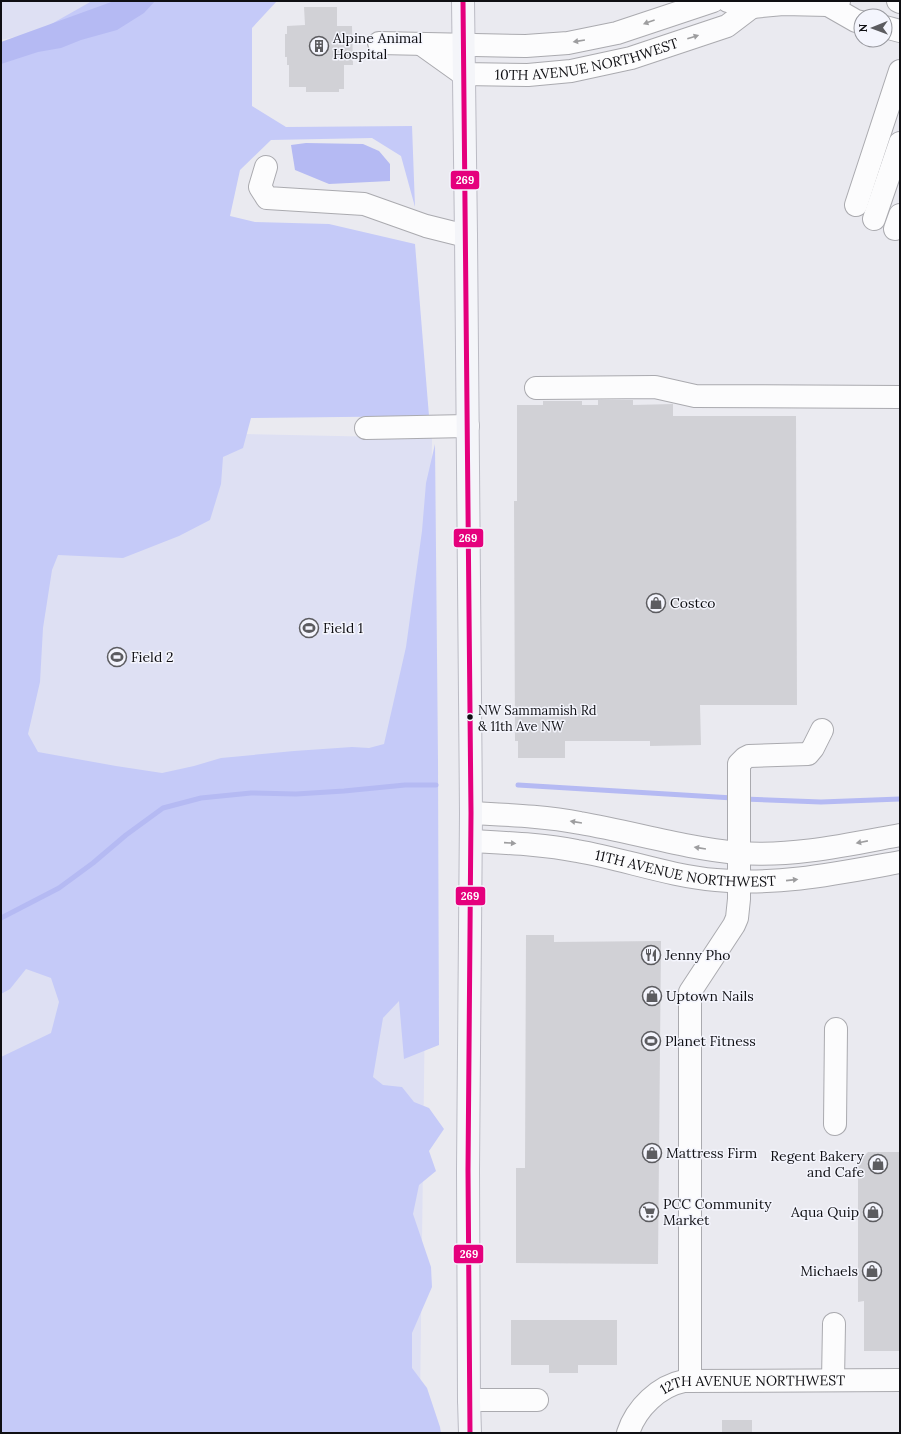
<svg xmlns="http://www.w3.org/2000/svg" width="901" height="1434" font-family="Lora,serif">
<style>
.green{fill:#dee0f3}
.forest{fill:#c5caf8}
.water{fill:#b5baf3}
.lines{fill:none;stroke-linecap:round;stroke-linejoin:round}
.stream{stroke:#b5baf3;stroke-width:5}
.building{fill:#d1d1d6}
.minor-casing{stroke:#aaaaaf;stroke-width:24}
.major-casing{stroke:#bbbbc4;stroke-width:24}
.minor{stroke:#fcfcfd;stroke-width:22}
.major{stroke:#f4f5f9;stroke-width:22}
.bus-1-casing{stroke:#f4f5fd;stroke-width:8}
.bus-1{stroke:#e5007d;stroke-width:5}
.oneway{fill:#9d9d9f}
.bus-dot{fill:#0f0f13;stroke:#f4f5fd;stroke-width:1.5}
.labels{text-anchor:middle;stroke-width:3;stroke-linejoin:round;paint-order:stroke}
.bus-label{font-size:13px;fill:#0f0f13;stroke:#f4f5fd;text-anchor:start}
.poi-label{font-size:14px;fill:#0f0f13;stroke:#f4f5fd;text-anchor:start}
.street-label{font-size:14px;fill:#0f0f13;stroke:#f4f5fd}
.line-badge{stroke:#f4f5fd;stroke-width:1.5}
.badge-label{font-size:11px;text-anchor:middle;font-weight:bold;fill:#fff}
</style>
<rect width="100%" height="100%" fill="#eaeaf0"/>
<!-- green -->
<g class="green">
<polygon points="1,1 105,1 52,29 1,40"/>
<polygon points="1,429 432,438 420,1402 1,1433"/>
</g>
<!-- forest -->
<polygon class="forest" points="92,1 277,1 252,28 252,106 286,127 412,126 415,207 401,156 372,138 271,140 240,170 230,216 255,222 329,224 415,244 429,416 251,418 243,448 223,457 221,484 210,520 179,536 123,558 58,555 52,570 43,628 40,682 28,734 38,752 116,766 162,773 194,766 221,758 294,751 352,747 369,748 384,744 406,647 422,531 426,483 435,444 438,761 439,1045 404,1059 399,1001 383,1018 373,1077 383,1085 402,1087 414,1102 429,1108 444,1129 429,1151 436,1171 419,1185 413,1214 431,1267 432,1287 412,1333 412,1368 427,1388 440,1427 441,1433 1,1433 1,1057 51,1033 59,1002 51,978 26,969 10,989 1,994 1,50 9,48"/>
<!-- water -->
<g class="water">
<polygon points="114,1 155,1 144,13 117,30 81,40 61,48 38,52 1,64 1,42"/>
<polygon points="306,143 363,144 379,151 390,164 390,181 329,184 295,170 291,145"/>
</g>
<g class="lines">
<!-- stream -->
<g class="stream">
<polyline points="518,785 733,798"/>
<polyline points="743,799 821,802 900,799"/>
<polyline points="1,918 59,888 93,863 126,835 163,808 201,798 251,793 296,794 344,791 405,785 436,785"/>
</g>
</g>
<!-- building -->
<g class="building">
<polygon points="304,7 337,7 337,26 352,26 353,65 344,65 344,89 339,89 339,92 306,92 306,87 289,87 289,65 287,65 287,57 285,57 285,34 287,34 287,26 305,25"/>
<polygon points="598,400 633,400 633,405 673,404 673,416 796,416 797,705 700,705 701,745 650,746 650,741 565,741 565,758 518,758 518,741 515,741 514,501 517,501 517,405 543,405 543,401 582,401 582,405 598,405"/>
<polygon points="526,935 554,935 554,942 661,941 658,1264 516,1263 516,1168 525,1168"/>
<polygon points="868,1152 900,1152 900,1351 864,1351 864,1301 858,1302 858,1162"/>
<polygon points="511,1320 617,1320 617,1365 578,1365 578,1373 549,1373 549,1365 511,1365"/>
<rect x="722" y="1420" width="30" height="13"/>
</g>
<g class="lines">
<defs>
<g id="minor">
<polyline points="728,1 752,7 783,4 828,5 839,1"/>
<polyline points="898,1 900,2"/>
<polyline points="828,5 856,21 861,22"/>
<polyline points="885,27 900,31"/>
<polyline points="379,43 526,46 568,43 617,33 713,1"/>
<path id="s1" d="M421 44 463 74 528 75 571 71 631 58 727 26 752 7"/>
<polyline points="266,167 260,187 267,198 364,204 426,226 466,236"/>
<polyline points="856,205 900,71"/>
<polyline points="874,219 900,143"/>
<polyline points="895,229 900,215"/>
<polyline points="536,388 655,387 695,396 900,397"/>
<polyline points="366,428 468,426"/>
<path d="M471 813C508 815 544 816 580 823 633 832 684 848 738 853 793 857 846 845 900 835"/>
<path id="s2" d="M471 841C507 843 542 844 577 851 624 859 669 876 716 880 779 886 839 873 900 862"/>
<polyline points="835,1124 836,1029"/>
<polyline points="690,1380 690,992 734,925 737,918 739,899 739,764 745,758 749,756 808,754 813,748 822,730"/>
<polyline points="833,1380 834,1324"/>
<polyline points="469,1400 537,1400"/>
<path id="s3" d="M628 1433C636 1408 659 1386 684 1381L900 1380"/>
</g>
<polyline id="major" points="463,1 466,236 471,813 468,1170 469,1400 470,1433"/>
</defs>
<!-- minor casing -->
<use href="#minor" class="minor-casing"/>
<!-- major casing -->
<use href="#major" class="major-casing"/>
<!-- minor -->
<use href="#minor" class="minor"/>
<!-- major -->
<use href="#major" class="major"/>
<defs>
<polyline id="bus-1" points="463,1 471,813 468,1170 470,1433"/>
</defs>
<!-- bus-1 casing -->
<use href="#bus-1" class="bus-1-casing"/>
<!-- bus-1 -->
<use href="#bus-1" class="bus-1"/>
</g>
<!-- one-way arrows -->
<defs><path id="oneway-solid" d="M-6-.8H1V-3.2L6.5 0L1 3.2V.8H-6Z"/></defs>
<g class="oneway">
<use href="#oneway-solid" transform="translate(649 22) rotate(160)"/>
<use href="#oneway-solid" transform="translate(693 37) rotate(-18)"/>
<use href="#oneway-solid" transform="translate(579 41) rotate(171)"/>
<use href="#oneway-solid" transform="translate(576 822) rotate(-171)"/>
<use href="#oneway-solid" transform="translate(862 842) rotate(169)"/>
<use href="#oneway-solid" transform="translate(510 843) rotate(4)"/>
<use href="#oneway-solid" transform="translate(700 848) rotate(-171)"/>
<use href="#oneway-solid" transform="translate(792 880) rotate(-6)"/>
</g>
<!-- icons -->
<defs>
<symbol id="building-ring" viewBox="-11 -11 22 22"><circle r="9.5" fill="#f4f5fd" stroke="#5c5c60" stroke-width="1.5"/><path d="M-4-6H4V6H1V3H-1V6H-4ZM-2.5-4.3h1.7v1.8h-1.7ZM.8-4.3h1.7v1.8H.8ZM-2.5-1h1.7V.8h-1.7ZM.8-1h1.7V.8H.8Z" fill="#5c5c60"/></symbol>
<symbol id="shop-ring" viewBox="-11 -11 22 22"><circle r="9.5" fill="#f4f5fd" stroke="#5c5c60" stroke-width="1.5"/><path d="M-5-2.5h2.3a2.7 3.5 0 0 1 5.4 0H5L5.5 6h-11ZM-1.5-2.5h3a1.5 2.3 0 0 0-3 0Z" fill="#5c5c60"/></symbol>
<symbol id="stadium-ring" viewBox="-11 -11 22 22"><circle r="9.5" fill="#f4f5fd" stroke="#5c5c60" stroke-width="1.5"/><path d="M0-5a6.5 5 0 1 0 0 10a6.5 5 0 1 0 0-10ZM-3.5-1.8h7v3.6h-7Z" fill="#5c5c60"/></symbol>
<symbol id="restaurant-ring" viewBox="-11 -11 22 22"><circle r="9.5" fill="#f4f5fd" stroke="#5c5c60" stroke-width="1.5"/><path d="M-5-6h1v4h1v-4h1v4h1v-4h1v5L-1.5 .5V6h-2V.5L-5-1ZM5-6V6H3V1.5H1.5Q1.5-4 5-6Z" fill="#5c5c60"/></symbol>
<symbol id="supermarket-ring" viewBox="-11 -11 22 22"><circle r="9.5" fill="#f4f5fd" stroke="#5c5c60" stroke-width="1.5"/><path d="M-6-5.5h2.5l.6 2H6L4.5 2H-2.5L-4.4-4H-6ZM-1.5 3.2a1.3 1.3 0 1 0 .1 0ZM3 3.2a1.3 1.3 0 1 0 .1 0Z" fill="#5c5c60"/></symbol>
</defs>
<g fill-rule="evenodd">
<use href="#building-ring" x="308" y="35" width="22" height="22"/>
<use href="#shop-ring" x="645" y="592" width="22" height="22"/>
<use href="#stadium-ring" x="298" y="617" width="22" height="22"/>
<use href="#stadium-ring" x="106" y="646" width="22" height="22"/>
<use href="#restaurant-ring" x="640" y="944" width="22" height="22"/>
<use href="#shop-ring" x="641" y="985" width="22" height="22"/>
<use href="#stadium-ring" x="640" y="1030" width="22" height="22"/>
<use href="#shop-ring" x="641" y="1142" width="22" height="22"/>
<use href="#shop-ring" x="867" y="1153" width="22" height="22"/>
<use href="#supermarket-ring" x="638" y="1201" width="22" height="22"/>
<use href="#shop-ring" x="862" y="1201" width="22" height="22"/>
<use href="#shop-ring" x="861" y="1260" width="22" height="22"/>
</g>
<!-- markers -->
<circle class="bus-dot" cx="470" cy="717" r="3.5"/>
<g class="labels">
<!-- bus labels -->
<g class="bus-label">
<text x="478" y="715">NW Sammamish Rd<tspan x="478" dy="16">&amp; 11th Ave NW</tspan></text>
</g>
<!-- poi labels -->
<g class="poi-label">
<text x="333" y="43">Alpine Animal<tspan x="333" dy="16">Hospital</tspan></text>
<text x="670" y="608">Costco</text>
<text x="323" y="633">Field 1</text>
<text x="131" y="662">Field 2</text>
<text x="665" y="960">Jenny Pho</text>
<text x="666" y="1001">Uptown Nails</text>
<text x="665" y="1046">Planet Fitness</text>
<text x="666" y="1158">Mattress Firm</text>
<text x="864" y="1161" text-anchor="end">Regent Bakery<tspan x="864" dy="16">and Cafe</tspan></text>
<text x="663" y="1209">PCC Community<tspan x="663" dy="16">Market</tspan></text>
<text x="859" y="1217" text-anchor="end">Aqua Quip</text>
<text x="858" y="1276" text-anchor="end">Michaels</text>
</g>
<!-- street labels -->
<g class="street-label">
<text dy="5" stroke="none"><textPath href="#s1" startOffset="177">10TH AVENUE NORTHWEST</textPath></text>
<text dy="5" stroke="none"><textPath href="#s2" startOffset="217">11TH AVENUE NORTHWEST</textPath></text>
<text dy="5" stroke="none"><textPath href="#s3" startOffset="148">12TH AVENUE NORTHWEST</textPath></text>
</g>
</g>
<g class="line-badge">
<rect x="450" y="170" width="30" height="20" rx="4" fill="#e5007d"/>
<rect x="453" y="528" width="31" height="20" rx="4" fill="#e5007d"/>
<rect x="455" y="886" width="31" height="20" rx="4" fill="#e5007d"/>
<rect x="453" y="1244" width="31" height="20" rx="4" fill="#e5007d"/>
</g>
<g class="badge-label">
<text x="465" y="184">269</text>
<text x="468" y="542">269</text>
<text x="470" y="900">269</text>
<text x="469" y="1258">269</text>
</g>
<!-- border -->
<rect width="901" height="1434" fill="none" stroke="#0f0f13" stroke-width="4"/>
<!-- north arrow -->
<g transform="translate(873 28) rotate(269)"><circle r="19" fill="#f4f5fd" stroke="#98999f"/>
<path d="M0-3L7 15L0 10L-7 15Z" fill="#5c5c60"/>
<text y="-6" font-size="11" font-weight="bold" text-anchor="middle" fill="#0f0f13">N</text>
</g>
</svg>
